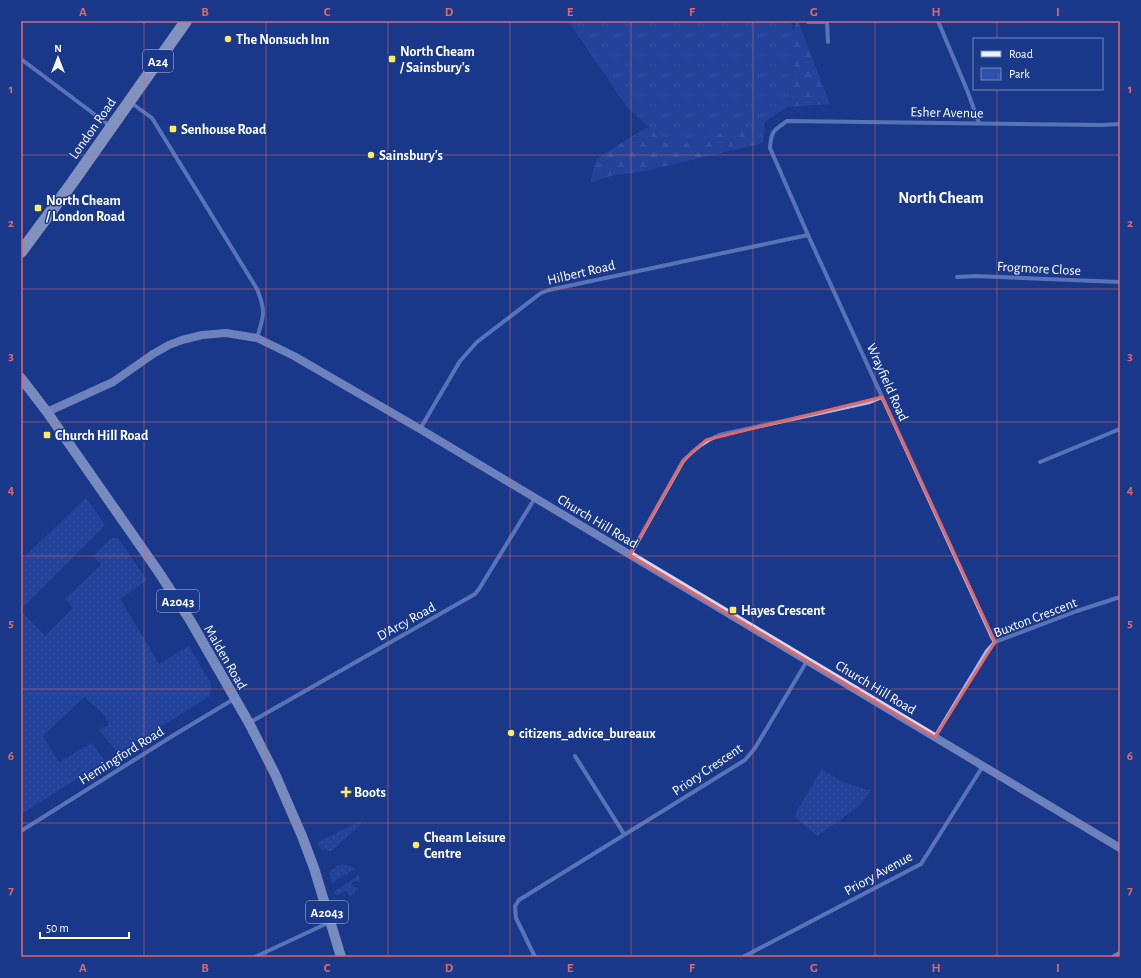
<svg xmlns="http://www.w3.org/2000/svg" width="1141" height="978" font-family="'Alegreya Sans',sans-serif">
<style>
.grass{fill:url(#grass-dots)}
.forest{fill:url(#forest-firs)}
.park{fill:url(#park-tufts)}
.lines{fill:none;stroke-linecap:round;stroke-linejoin:round}
.street{stroke:#a5baee;stroke-width:4}
.secondary{stroke:#d2dcfa;stroke-width:8}
.primary{stroke:#ebf0ff;stroke-width:10}
.highway{stroke:#fff;stroke-width:12}
.marked{fill:none;stroke:#e26868;stroke-width:3;stroke-linejoin:round}
.grid{fill:none;stroke:#e26868;stroke-width:1;stroke-opacity:0.55}
.poi-dot{fill:#ffec61;stroke:#1a398b;stroke-width:1.5}
.labels{text-anchor:middle;stroke-width:3;stroke-linejoin:round;paint-order:stroke}
.shield{fill:#1a398b;stroke:#bac4dc;stroke-width:1}
.shield-label{font-size:13px;font-weight:bold;fill:#fff}
.poi-label{font-size:14px;font-weight:bold;fill:#fff;stroke:#1a398b;text-anchor:start}
.street-label{font-size:14px;fill:#fff;stroke:#1a398b}
.quarter-label{font-size:16px;font-weight:bold;fill:#fff;stroke:#1a398b}
.neatline{fill:none;stroke:#e26868;stroke-width:1.5}
.grid-label{font-size:13px;text-anchor:middle;font-weight:bold;fill:#e26868}
</style>
<defs>
<pattern id="grass-dots" width="8" height="8" patternUnits="userSpaceOnUse"><rect width="8" height="8" fill="#2d51aa"/><path d="M2 2h.1M6 6h.1" fill="none" stroke="#4c6bb7" stroke-width="1.8" stroke-linecap="round"/></pattern>
<pattern id="forest-firs" width="22" height="20" patternUnits="userSpaceOnUse"><rect width="22" height="20" fill="#2d51aa"/><path d="M5 1l3.5 6h-7zM16 11l3.5 6h-7z" fill="#4c6bb7"/></pattern>
<pattern id="park-tufts" width="24" height="20" patternUnits="userSpaceOnUse"><rect width="24" height="20" fill="#2d51aa"/><path d="M3 7l-1-3M5 7V3M7 7l1-3M15 17l-1-3M17 17v-4M19 17l1-3" fill="none" stroke="#4c6bb7"/></pattern>
</defs>
<rect width="100%" height="100%" fill="#1a398b"/>
<!-- grass -->
<g class="grass">
<polygon points="86,498 105,525 21,609 21,560"/>
<polygon points="112,538 118,538 147,580 120,599 159,664 189,646 211,684 210,696 118,753 99,730 109,724 103,714 84,697 43,736 59,762 92,743 105,761 21,814 21,611 45,636 73,608 65,599 101,565 93,556"/>
<polygon points="822,769 843,782 871,791 858,807 817,836 794,816"/>
<path d="M360 821 361 824 332 851C325 851 320 850 317 843Z"/>
<polygon points="343,864 352,867 355,869 332,883 329,872 337,866"/>
<polygon points="359,875 360,882 353,881 351,886 359,888 351,897 346,890 336,896 334,892"/>
</g>
<!-- forest -->
<g class="forest">
<polygon points="797,21 798,21 830,104 787,107 794,64 793,32"/>
<polygon points="730,119 761,128 763,142 759,144 645,171 610,176 590,183 596,159 644,129 649,127 666,143"/>
</g>
<!-- park -->
<path class="park" d="M568 21H791C798 50 792 78 787 107L765 122 763 142 748 129 726 131 692 142 666 143 627 107Z"/>
<g class="lines">
<!-- street -->
<g class="street">
<polyline points="827,21 828,42"/>
<polyline points="938,21 967,90 979,123"/>
<polyline points="808,22 827,22"/>
<polyline points="21,59 110,126"/>
<path d="M130 102 152 118 257 289C266 311 264 316 257 338"/>
<polyline points="957,277 976,276 1120,282"/>
<polyline points="420,429 460,361 477,342 541,293 549,290 808,235"/>
<polyline points="1040,462 1120,429"/>
<path d="M630 555 683 461C694 449 704 441 719 435L870 402 882 397"/>
<path d="M995 642 992 637 808 235 770 148C771 131 774 130 787 121L1102 125 1120 124"/>
<polyline points="249,723 475,594 479,589 535,498"/>
<polyline points="935,737 987,651 995,642 1077,611 1120,597"/>
<polyline points="575,756 624,834"/>
<polyline points="21,831 174,735 234,699"/>
<polyline points="255,957 330,922"/>
<polyline points="535,957 516,918 515,906 519,900 745,760 755,748 807,661"/>
<polyline points="743,957 921,864 983,766"/>
</g>
<!-- secondary -->
<g class="secondary">
<polyline points="47,412 113,382 153,354 169,345 182,340 202,335 226,333 257,338 294,356 420,429 1120,848"/>
<polyline points="1116,957 1120,955"/>
</g>
<!-- primary -->
<polyline class="primary" points="21,378 47,412 158,571 190,620 249,723 275,774 302,836 314,868 341,957"/>
<!-- highway -->
<polyline class="highway" points="21,252 72,183 186,21"/>
</g>
<!-- marked area -->
<path d="M0 0H1141V978H0ZM882 397 995 642 935 737 630 555 683 461 706 440Z" fill="#1a398b" fill-opacity=".55" fill-rule="evenodd"/>
<path class="marked" d="M882 397 995 642 935 737 630 555 683 461 706 440Z"/>
<!-- grid -->
<path class="grid" d="M144 21V957M266 21V957M388 21V957M510 21V957M631 21V957M753 21V957M875 21V957M997 21V39M997 89V957M21 155H1120M21 289H1120M21 422H1120M21 556H1120M21 689H1120M21 823H1120"/>
<!-- markers -->
<g class="poi-dot">
<circle cx="228" cy="39" r="4"/>
<rect x="388" y="55" width="8" height="8" rx="2"/>
<rect x="169" y="125" width="8" height="8" rx="2"/>
<circle cx="371" cy="155" r="4"/>
<rect x="34" y="204" width="8" height="8" rx="2"/>
<rect x="43" y="431" width="8" height="8" rx="2"/>
<rect x="729" y="606" width="8" height="8" rx="2"/>
<circle cx="511" cy="733" r="4"/>
<path d="M344 786h4v4h4v4h-4v4h-4v-4h-4v-4h4z"/>
<circle cx="416" cy="845" r="4"/>
</g>
<g class="labels">
<!-- shield labels -->
<g class="shield">
<rect x="143" y="50" width="30" height="22" rx="3"/>
<rect x="157" y="590" width="42" height="22" rx="3"/>
<rect x="306" y="901" width="42" height="22" rx="3"/>
</g>
<g class="shield-label">
<text x="158" y="66">A24</text>
<text x="178" y="606">A2043</text>
<text x="327" y="917">A2043</text>
</g>
<!-- poi labels -->
<g class="poi-label">
<text x="236" y="44">The Nonsuch Inn</text>
<text x="400" y="56">North Cheam<tspan x="400" dy="16">/ Sainsbury's</tspan></text>
<text x="181" y="134">Senhouse Road</text>
<text x="379" y="160">Sainsbury's</text>
<text x="46" y="205">North Cheam<tspan x="46" dy="16">/ London Road</tspan></text>
<text x="55" y="440">Church Hill Road</text>
<text x="741" y="615">Hayes Crescent</text>
<text x="519" y="738">citizens_advice_bureaux</text>
<text x="354" y="797">Boots</text>
<text x="424" y="842">Cheam Leisure<tspan x="424" dy="16">Centre</tspan></text>
</g>
<!-- street labels -->
<g class="street-label">
<text transform="translate(947 112) rotate(1)" y="5">Esher Avenue</text>
<text transform="translate(92 128) rotate(-55)" y="5">London Road</text>
<text transform="translate(1039 268) rotate(3)" y="5">Frogmore Close</text>
<text transform="translate(581 272) rotate(-13)" y="5">Hilbert Road</text>
<text transform="translate(888 382) rotate(66)" y="5">Wrayfield Road</text>
<text transform="translate(598 521) rotate(31)" y="5">Church Hill Road</text>
<text transform="translate(1035 617) rotate(-21)" y="5">Buxton Crescent</text>
<text transform="translate(406 621) rotate(-29)" y="5">D'Arcy Road</text>
<text transform="translate(226 657) rotate(60)" y="5">Malden Road</text>
<text transform="translate(876 687) rotate(31)" y="5">Church Hill Road</text>
<text transform="translate(121 755) rotate(-32)" y="5">Hemingford Road</text>
<text transform="translate(707 769) rotate(-34)" y="5">Priory Crescent</text>
<text transform="translate(878 873) rotate(-29)" y="5">Priory Avenue</text>
</g>
<!-- quarter labels -->
<g class="quarter-label">
<text x="941" y="203">North Cheam</text>
</g>
</g>
<!-- border -->
<rect width="1141" height="978" fill="none" stroke="#1a398b" stroke-width="44"/>
<!-- legend -->
<rect x="973" y="38" width="130" height="52" fill="#1a398b" stroke="#7688b9"/>
<rect x="981" y="51" width="20" height="6" fill="#ebf0ff" stroke="#7688b9"/>
<text x="1009" y="58" font-size="12" fill="#ffffff">Road</text>
<rect x="981" y="68" width="20" height="12" fill="url(#park-tufts)" stroke="#7688b9"/>
<text x="1009" y="78" font-size="12" fill="#ffffff">Park</text>
<!-- north arrow -->
<g transform="translate(58 58)" stroke="#1a398b" stroke-width="3" paint-order="stroke">
<path d="M0-3L7 15L0 10L-7 15Z" fill="#ffffff"/>
<text y="-6" font-size="11" font-weight="bold" text-anchor="middle" fill="#ffffff">N</text>
</g>
<!-- scale -->
<path d="M40 932v6h89v-6" fill="none" stroke="#ffffff" stroke-width="2"/>
<text x="46" y="932" font-size="12" fill="#ffffff" stroke="#1a398b" stroke-width="3" paint-order="stroke">50 m</text>
<rect x="22" y="22" width="1097" height="934" class="neatline"/>
<g class="grid-label">
<text x="83" y="16">A</text>
<text x="205" y="16">B</text>
<text x="327" y="16">C</text>
<text x="449" y="16">D</text>
<text x="570" y="16">E</text>
<text x="692" y="16">F</text>
<text x="814" y="16">G</text>
<text x="936" y="16">H</text>
<text x="1058" y="16">I</text>
<text x="11" y="93">1</text>
<text x="1130" y="93">1</text>
<text x="11" y="227">2</text>
<text x="1130" y="227">2</text>
<text x="11" y="360">3</text>
<text x="1130" y="360">3</text>
<text x="11" y="494">4</text>
<text x="1130" y="494">4</text>
<text x="11" y="627">5</text>
<text x="1130" y="627">5</text>
<text x="11" y="760">6</text>
<text x="1130" y="760">6</text>
<text x="11" y="894">7</text>
<text x="1130" y="894">7</text>
<text x="83" y="972">A</text>
<text x="205" y="972">B</text>
<text x="327" y="972">C</text>
<text x="449" y="972">D</text>
<text x="570" y="972">E</text>
<text x="692" y="972">F</text>
<text x="814" y="972">G</text>
<text x="936" y="972">H</text>
<text x="1058" y="972">I</text>
</g>
</svg>
